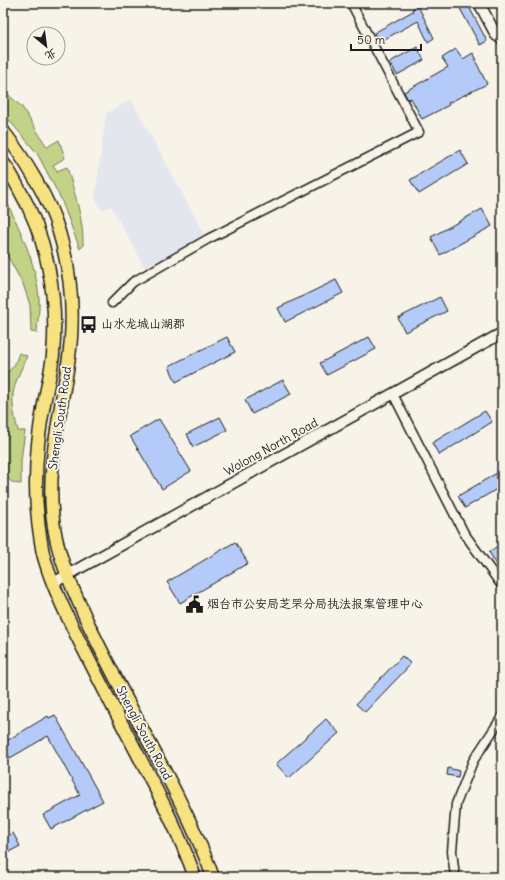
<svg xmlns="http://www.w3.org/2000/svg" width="505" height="880" font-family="Delius,'LXGW WenKai TC',sans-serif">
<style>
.built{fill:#e3e7ed}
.green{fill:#c2d388;stroke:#6f7852}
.building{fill:#b4cbf9;stroke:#1c1c1c}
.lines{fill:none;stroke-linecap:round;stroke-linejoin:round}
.minor-casing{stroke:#1c1c1c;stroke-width:11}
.tertiary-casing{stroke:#1c1c1c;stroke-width:13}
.primary-casing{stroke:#1c1c1c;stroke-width:15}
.minor{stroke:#f7f3e8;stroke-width:8}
.tertiary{stroke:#f7f3e8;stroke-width:10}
.primary{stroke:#f7e281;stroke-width:12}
.labels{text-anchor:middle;stroke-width:4;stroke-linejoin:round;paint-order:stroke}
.poi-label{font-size:12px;fill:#1c1c1c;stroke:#f7f3e8;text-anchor:start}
.street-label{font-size:12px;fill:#1c1c1c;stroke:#f7f3e8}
</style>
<rect width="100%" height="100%" fill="#f7f3e8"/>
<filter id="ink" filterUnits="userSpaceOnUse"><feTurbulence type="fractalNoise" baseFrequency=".025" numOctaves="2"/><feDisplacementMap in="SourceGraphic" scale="8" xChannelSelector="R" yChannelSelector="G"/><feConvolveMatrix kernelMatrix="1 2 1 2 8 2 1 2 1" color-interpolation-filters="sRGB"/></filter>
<g filter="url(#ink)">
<!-- built -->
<polygon class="built" points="131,99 205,235 145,268 111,206 102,210 95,198 106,114"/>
<!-- green -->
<g class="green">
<path d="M3 90 22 107 47 147 59 140 65 158 53 165 57 171 67 167C74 192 84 220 83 246L80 249 61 199 37 153 3 113Z"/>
<path d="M3 194C19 228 36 261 39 299 40 310 37 322 37 333L31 332 30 305 23 284 3 248Z"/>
<path d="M19 353 27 356C22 368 15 381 13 394 12 406 15 419 18 431H25L21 460V484C13 484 7 480 4 473 1 466 3 430 3 420L6 419 3 411V376L14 366Z"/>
</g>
<!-- building -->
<g class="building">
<polygon points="457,3 467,3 487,41 480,45"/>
<polygon points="418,6 434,38 428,42 418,21 379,42 374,33 413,11 412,9"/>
<polygon points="417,47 424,60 397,75 390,62"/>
<polygon points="456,49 463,59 473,53 477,60 475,60 487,84 448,103 449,105 422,119 411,98 408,100 404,92 448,67 442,58"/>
<polygon points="460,150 468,164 419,194 410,180"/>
<polygon points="482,209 492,226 440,255 431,237"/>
<polygon points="336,280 343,293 285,322 278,308"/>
<polygon points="440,297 447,311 405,332 398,318"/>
<polygon points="227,337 235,352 176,382 169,366"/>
<polygon points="369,337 376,349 327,375 320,363"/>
<polygon points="283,380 291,394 252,414 245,400"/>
<polygon points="485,411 492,422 439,455 432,443"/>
<polygon points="220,417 227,430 193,447 187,434"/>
<polygon points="159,419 191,471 162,489 130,436"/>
<polygon points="502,470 502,486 465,508 458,496"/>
<polygon points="235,542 248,563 180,603 167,582"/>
<polygon points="502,543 502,573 489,552"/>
<polygon points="402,656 411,664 365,712 356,704"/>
<polygon points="55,715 103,801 51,829 43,815 80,795 48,736 10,758 3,746 3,743 48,716 49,718"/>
<polygon points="326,719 339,733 289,778 276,764"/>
<polygon points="448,768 459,771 458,777 447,775"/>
<polygon points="13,833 20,846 3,855 3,839"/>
</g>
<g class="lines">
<defs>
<g id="minor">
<polyline points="112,303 133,282 208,239 419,132 351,3"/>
<polyline points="393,394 464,533 502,586"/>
<polyline points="455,877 452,851 456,804 473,761 502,717"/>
</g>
<g id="tertiary">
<polyline points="479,3 496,35 502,39"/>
<polyline points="53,583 502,333"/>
</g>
<g id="primary">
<path d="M3 131C24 158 50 200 59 232 72 275 75 320 68 364 60 417 45 473 54 527 59 561 74 591 87 621 109 667 133 712 157 757 178 796 198 835 213 877"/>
<path d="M3 163C10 171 14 180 19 189 48 239 58 298 53 355 51 372 47 387 44 404 35 450 33 501 42 548 43 556 46 563 48 570 58 599 72 627 86 654 102 686 118 717 135 749 157 791 179 832 195 877"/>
</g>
</defs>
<!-- minor casing -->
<use href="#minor" class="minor-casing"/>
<!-- tertiary casing -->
<use href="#tertiary" class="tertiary-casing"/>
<!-- primary casing -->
<use href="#primary" class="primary-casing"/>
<!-- minor -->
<use href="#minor" class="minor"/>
<!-- tertiary -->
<use href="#tertiary" class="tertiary"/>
<!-- primary -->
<use href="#primary" class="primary"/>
</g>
</g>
<!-- icons -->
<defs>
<symbol id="bus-bare" viewBox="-9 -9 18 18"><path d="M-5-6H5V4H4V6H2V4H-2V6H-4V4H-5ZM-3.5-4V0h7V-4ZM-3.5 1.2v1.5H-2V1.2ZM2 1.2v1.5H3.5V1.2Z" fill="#1c1c1c" stroke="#f7f3e8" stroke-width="2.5" paint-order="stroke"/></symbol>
<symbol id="civic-bare" viewBox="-9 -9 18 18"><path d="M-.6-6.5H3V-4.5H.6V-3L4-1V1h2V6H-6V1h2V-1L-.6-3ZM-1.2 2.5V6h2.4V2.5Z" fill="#1c1c1c" stroke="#f7f3e8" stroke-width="2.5" paint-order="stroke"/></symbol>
</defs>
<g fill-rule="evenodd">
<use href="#bus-bare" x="76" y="312" width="25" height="25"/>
<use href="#civic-bare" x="182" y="592" width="25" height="25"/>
</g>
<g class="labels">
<!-- poi labels -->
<g class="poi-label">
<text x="101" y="328">山水龙城山湖郡</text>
<text x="207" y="608">烟台市公安局芝罘分局执法报案管理中心</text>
</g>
<!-- street labels -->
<g class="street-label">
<text transform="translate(60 418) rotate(-82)" y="4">Shengli South Road</text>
<text transform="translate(271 447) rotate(-29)" y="4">Wolong North Road</text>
<text transform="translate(144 733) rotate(62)" y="4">Shengli South Road</text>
</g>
</g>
<!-- margin -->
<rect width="505" height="880" fill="none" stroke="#f7f3e8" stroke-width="16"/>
<rect x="8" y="8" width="489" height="864" fill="none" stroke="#1c1c1c" stroke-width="1.5" filter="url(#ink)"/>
<!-- north arrow -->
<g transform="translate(46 46) rotate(151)"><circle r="19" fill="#f7f3e8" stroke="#9f9d96"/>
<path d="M0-3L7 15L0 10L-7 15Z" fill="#1c1c1c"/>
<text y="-6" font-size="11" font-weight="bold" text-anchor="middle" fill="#1c1c1c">北</text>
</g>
<!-- scale -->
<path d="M351 44v6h70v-6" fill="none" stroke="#1c1c1c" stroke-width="2"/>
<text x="357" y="44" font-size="12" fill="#1c1c1c" stroke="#f7f3e8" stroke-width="3" paint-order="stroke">50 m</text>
</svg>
